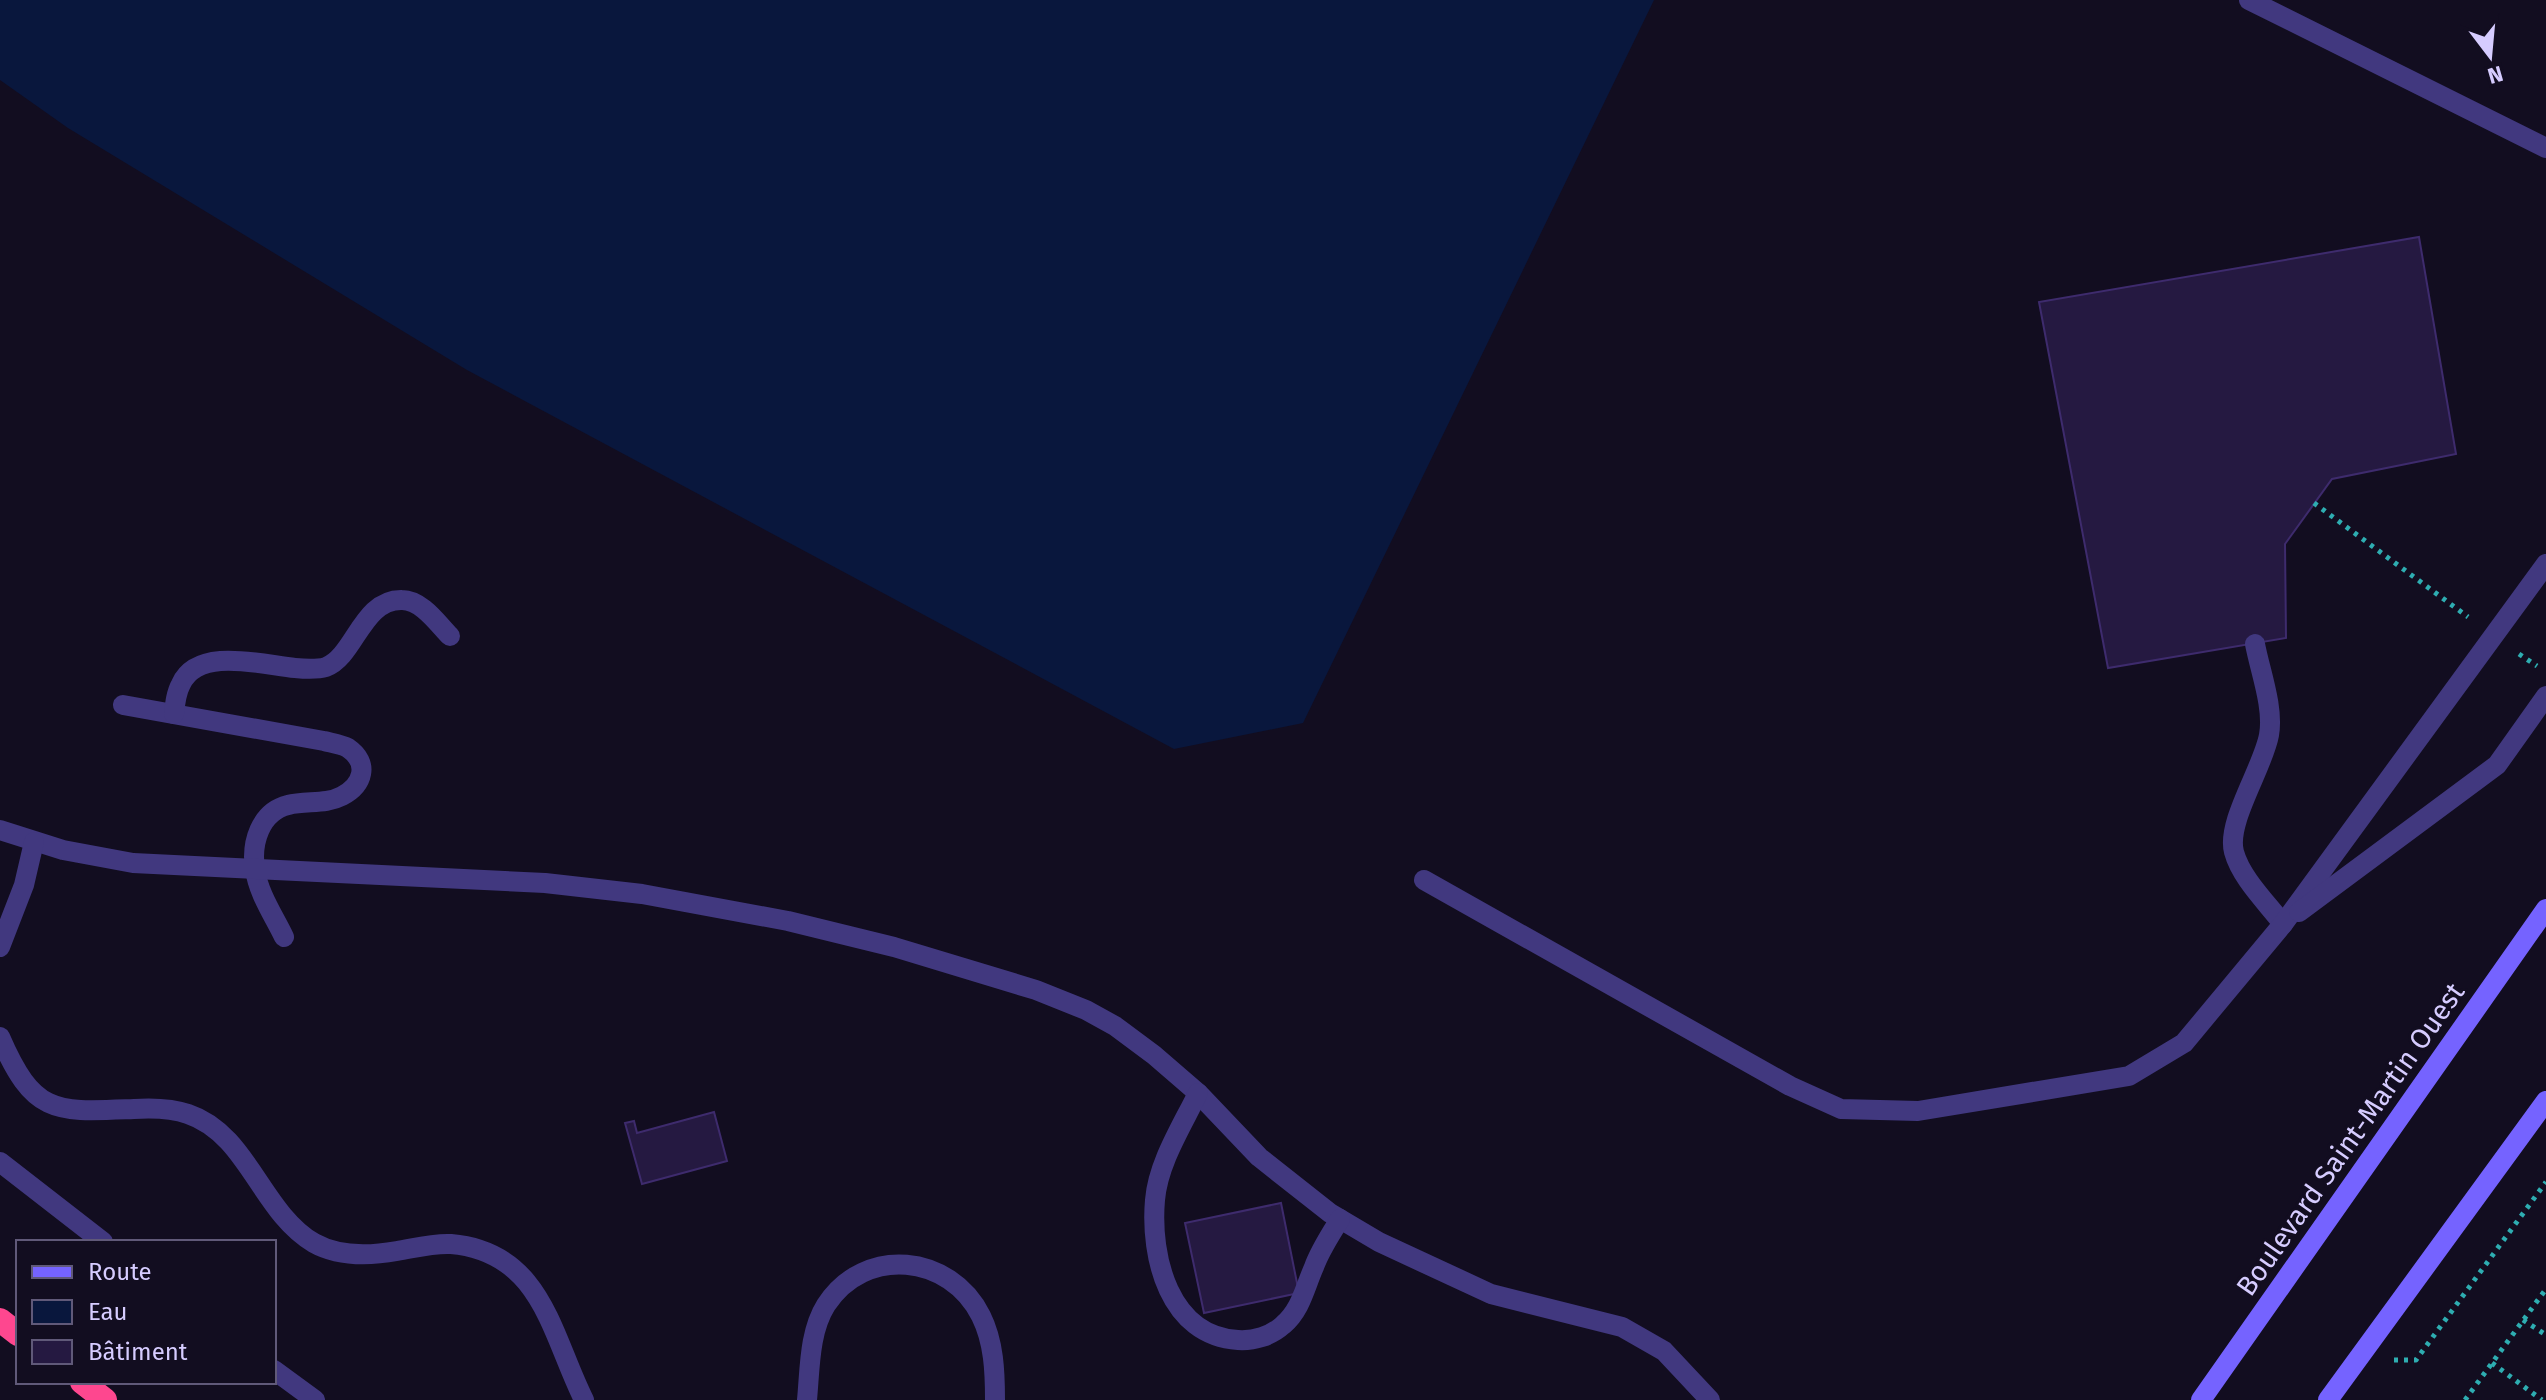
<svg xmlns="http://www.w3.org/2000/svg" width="2546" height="1400" font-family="'Fira Sans',sans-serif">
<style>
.water{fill:#09173d}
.building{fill:#251941;stroke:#3e2b6d;stroke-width:2}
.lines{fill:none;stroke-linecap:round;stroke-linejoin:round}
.path{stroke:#2eadb1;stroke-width:5;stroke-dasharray:4 6;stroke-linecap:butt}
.lane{stroke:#41387f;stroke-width:20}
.secondary{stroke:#7563ff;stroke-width:20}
.highway{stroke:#fe478f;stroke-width:24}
.labels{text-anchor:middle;stroke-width:6;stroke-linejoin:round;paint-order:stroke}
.street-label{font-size:28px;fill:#d6ccff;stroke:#120d20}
</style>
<rect width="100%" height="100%" fill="#120d20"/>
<!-- water -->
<polygon class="water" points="0,0 1654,0 1303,723 1174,749 467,370 68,128 0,80"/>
<!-- building -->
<g class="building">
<polygon points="2419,237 2456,454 2332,479 2285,544 2286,638 2108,668 2039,302"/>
<polygon points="714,1112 727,1161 642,1184 625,1123 634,1121 637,1133"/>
<polygon points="1281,1203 1299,1293 1204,1313 1185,1223"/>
</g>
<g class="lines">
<!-- path -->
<g class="path">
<polyline points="2314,503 2468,617"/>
<polyline points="2519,654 2537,666"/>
<polyline points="2523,1320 2546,1335"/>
<polyline points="2394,1360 2416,1360 2546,1182"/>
<polyline points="2492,1363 2542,1400"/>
<polyline points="2465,1400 2546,1289"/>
</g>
<!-- lane -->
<g class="lane">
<polyline points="2249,0 2546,148"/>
<path d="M2255 644C2260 671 2274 707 2269 735 2263 768 2226 822 2234 852 2241 878 2267 903 2283 924"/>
<path d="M123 705 324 741C332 743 341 744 348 748 370 763 363 785 342 796 325 805 306 800 288 805 260 812 251 843 255 869 258 893 274 916 284 937"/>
<path d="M174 714C175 704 176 693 181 684 198 646 263 665 295 668 305 669 316 670 326 667 355 656 362 599 402 600 422 600 438 624 450 636"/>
<polyline points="0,830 63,850 133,863 545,883 642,894 788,921 894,947 1036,990 1086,1010 1115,1026 1154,1055 1198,1093 1259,1157 1330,1213 1379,1242 1491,1294 1622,1327 1664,1351 1710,1400"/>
<polyline points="1424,880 1790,1086 1841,1109 1918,1111 2129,1076 2184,1043 2283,924 2546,564"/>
<polyline points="2299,912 2497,765 2546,696"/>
<polyline points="0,947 24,885 34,842"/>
<path d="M0 1037C34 1116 56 1112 134 1109 151 1108 171 1108 188 1114 248 1134 261 1212 314 1243 339 1257 369 1256 397 1251 415 1248 433 1243 451 1244 542 1252 551 1334 584 1400"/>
<path d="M1198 1093C1182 1126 1158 1163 1155 1200 1150 1257 1169 1336 1238 1340 1254 1341 1271 1336 1283 1325 1301 1310 1305 1287 1314 1267 1320 1250 1331 1234 1340 1219"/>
<polyline points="0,1162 103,1242"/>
<polyline points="274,1370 315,1400"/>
<path d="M807 1400C810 1369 809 1332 826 1305 865 1245 950 1254 981 1316 994 1342 995 1372 995 1400"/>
</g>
<!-- secondary -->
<g class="secondary">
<polyline points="2201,1400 2546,909"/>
<polyline points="2328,1400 2546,1101"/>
</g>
<!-- highway -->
<g class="highway">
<polyline points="0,1320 18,1334"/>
<polyline points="82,1382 105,1400"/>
</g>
</g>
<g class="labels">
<!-- street labels -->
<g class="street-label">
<text transform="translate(2350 1139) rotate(-55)" y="10">Boulevard Saint-Martin Ouest</text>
</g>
</g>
<!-- legend -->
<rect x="16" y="1240" width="260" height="144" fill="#120d20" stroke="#605979" stroke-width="2"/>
<rect x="32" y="1266" width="40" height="12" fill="#7563ff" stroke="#605979" stroke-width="2"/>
<text x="88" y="1280" font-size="24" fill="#d6ccff">Route</text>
<rect x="32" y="1300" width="40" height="24" fill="#09173d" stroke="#605979" stroke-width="2"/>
<text x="88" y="1320" font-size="24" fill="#d6ccff">Eau</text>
<rect x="32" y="1340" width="40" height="24" fill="#251941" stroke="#605979" stroke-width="2"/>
<text x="88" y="1360" font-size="24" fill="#d6ccff">Bâtiment</text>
<!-- north arrow -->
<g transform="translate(2490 56) rotate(164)" stroke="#120d20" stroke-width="6" paint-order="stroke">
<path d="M0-6L14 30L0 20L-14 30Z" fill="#d6ccff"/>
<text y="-12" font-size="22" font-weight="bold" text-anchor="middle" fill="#d6ccff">N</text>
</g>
</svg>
